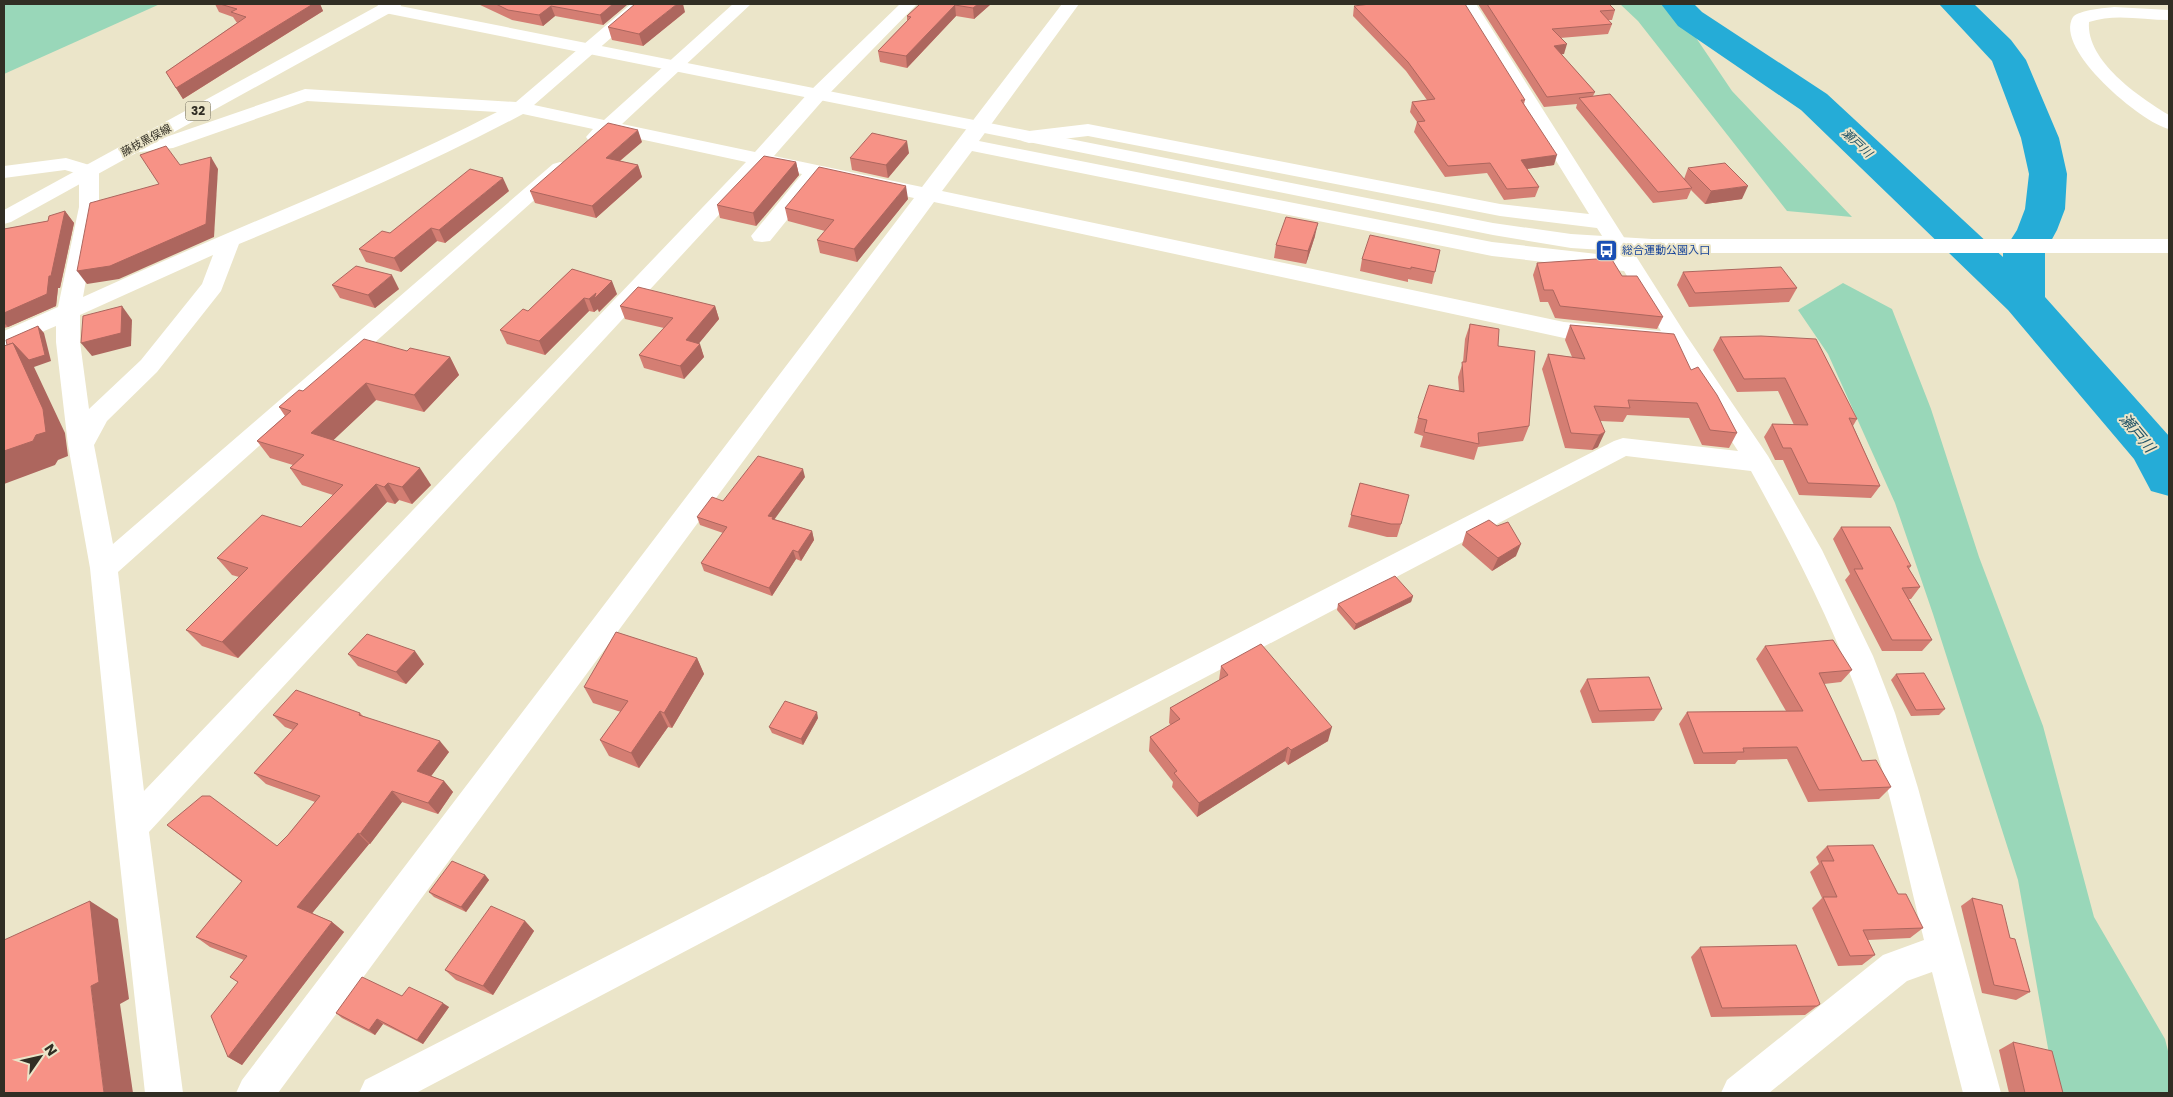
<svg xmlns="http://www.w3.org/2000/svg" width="2173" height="1097" font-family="Poppins,'Noto Sans JP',sans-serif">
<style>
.green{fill:#99d7b9}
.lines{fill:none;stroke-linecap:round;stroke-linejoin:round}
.river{fill:#25acd7;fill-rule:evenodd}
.street{fill:#fff;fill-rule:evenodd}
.secondary{fill:#fff;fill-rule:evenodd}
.primary{fill:#fff;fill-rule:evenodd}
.wall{fill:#d47e73}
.shaded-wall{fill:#ad665e}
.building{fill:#f79286;stroke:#ad665e}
.labels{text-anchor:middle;stroke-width:4;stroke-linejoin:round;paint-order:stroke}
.far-street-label{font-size:11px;fill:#312e24;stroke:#ebe5c9}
.far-transit-label{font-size:11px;fill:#164399;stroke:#ebe5c9;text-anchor:start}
.shield{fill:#ebe5c9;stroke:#696556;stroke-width:1}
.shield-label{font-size:12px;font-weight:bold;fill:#312e24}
.far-water-label{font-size:12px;font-style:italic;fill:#215366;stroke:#ebe5c9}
.water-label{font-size:15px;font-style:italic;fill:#215366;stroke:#ebe5c9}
</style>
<rect width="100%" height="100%" fill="#ebe5c9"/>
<!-- green -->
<g class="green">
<polygon points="4,4 160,4 4,74"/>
<polygon points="1620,4 1669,4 1682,17 1732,91 1852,217 1787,211 1638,21"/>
<polygon points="1843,283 1892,309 1931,409 1979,557 2043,726 2094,917 2165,1039 2169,1055 2169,1093 2056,1093 2018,880 1933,614 1895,503 1828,354 1798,310"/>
</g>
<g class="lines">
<!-- river -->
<polygon class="river" points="1661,4 1694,4 1702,12 1827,94 2003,257 2003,252 2017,230 2025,209 2029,174 2021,138 1992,61 1939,4 1974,4 2011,40 2026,60 2059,138 2067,174 2065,209 2057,230 2045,252 2045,297 2169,436 2169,496 2151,491 2134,459 2008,310 1801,110 1678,26"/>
<!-- street -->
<g class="street">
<path d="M631 4H650L534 105 604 120 733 4H751L622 124 755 152 810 91 900 4H917L824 99 774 156 922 187 1062 4H1079L979 141 1492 242 1615 256 1597 228 1500 216 1088 136 1029 143 1022 141 1019 137 1022 133 1029 131 1088 124 1500 204 1589 214 1459 4H1476L1686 335 1768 456 1822 550 1873 656 1895 713 1918 788 2001 1093H1963L1932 972 1907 981 1769 1093H1721L1727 1080 1883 955 1924 940C1905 864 1890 786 1864 712 1835 628 1794 549 1751 471L1626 456 416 1093H359L365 1080 1614 441 1623 438 1738 451 1671 347 1564 338 934 202 278 1093H236L242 1080 914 198 821 178 770 241 762 242 754 241 751 236 802 174 764 166 149 832 183 1093H145L116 827 90 568 68 445 56 342V326L4 348V331L58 307 79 207V174L65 170 4 178V166L66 158 96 167 99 171V207L83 297C129 276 175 256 221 236 314 196 407 159 497 112L307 101 173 148 132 153 125 151 122 147 125 143 163 138 305 89 516 102ZM523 114 593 129 586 137 589 141C600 144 604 140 612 133L746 162 144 791 118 572 570 168 567 164 560 162 553 164 113 544 94 445 107 421 157 372 221 291 239 244C336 204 431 163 523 114ZM972 151 1492 256 1624 271 1661 331 1564 322 942 191ZM213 255 202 284 141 360 89 409 80 342V315Z"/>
<path d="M2114 7 2169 10V20C2143 20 2115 13 2089 22 2086 61 2139 97 2169 115V129C2142 123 2053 49 2073 17 2079 10 2105 8 2114 7Z"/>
</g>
<!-- secondary -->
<polygon class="secondary" points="379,4 390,4 1493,223 1571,234 1652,239 2169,239 2169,253 1652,253 1571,248 1493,235 385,13 379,12 376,8"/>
<!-- primary -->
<polygon class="primary" points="381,4 402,4 399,8 11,222 4,224 4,210"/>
</g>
<!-- wall -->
<g class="wall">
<polygon points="215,4 320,4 323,11 183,99 166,72 237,23 233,17 219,12"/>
<polygon points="478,4 628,4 603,25 555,16 543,26 512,20"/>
<polygon points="920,4 991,4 974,19 956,16 907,68 880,62 878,51 907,21 907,16"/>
<polygon points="1478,4 1609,4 1615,10 1612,20 1608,20 1612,24 1608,34 1560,38 1564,54 1561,54 1595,92 1593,96 1684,179 1688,168 1742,199 1705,204 1691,190 1687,199 1653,203 1576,108 1577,104 1544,107"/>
<polygon points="1354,6 1525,100 1524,104 1554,165 1527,169 1539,187 1535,197 1504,200 1487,173 1445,177 1414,132 1417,122 1410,112 1412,102 1427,100 1406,71 1353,16"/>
<polygon points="685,12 643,46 612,40 608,27"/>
<polygon points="642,142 620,161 638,165 642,177 596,218 535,203 530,191"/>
<polygon points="909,153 888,178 852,170 850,158"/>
<polygon points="796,162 799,175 756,226 720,218 717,205"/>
<polygon points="509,191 445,243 437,241 401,272 366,262 359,249 390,233"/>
<polygon points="908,199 857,262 820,253 817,240 825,231 788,221 785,208"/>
<polygon points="65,211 74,223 60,288 58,288 56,306 8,327 4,328 4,229 48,221"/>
<polygon points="1315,236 1306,264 1274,258 1276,245"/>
<polygon points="1440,250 1432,284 1408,279 1408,282 1360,271 1362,259"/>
<polygon points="1537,263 1663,317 1657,329 1555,318 1548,302 1540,302 1533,275"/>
<polygon points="572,269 617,294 599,312 598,309 594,312 589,311 545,355 507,344 500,330 528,311"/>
<polygon points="1683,272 1797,288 1789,302 1689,307 1677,285"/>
<polygon points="332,285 399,289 375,308 340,298"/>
<polygon points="620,306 715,306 719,319 699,343 704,357 684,379 644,368 639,355 664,328 625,319"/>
<polygon points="1470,324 1498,346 1529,426 1523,441 1478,447 1474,460 1420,447 1423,436 1414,433 1418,418 1459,390 1458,377 1463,362 1465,339"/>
<polygon points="1570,325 1691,370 1737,433 1729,448 1702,445 1689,418 1627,415 1623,422 1600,421 1598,447 1592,450 1565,448 1542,369 1548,354 1572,357 1565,340"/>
<polygon points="1720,337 1857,419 1853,426 1880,486 1871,498 1799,495 1783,460 1775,460 1764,437 1772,424 1794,425 1778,391 1737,392 1713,350"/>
<polygon points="407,351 450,357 459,375 424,412 376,400 333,440 431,485 412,504 399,500 395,504 387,502 238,658 202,646 186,630 239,577 232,575 217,558 301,527 333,495 302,485 290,468 293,465 270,458 257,441 285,416 279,407 303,391"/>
<polygon points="805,477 774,519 812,531 814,540 801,561 796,559 772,596 704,571 701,563 723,533 700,525 697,517 723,501"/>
<polygon points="1360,483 1401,524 1397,537 1387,537 1348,527"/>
<polygon points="1841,527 1911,566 1909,569 1920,587 1911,599 1909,599 1932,640 1922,651 1882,651 1845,580 1850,574 1833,539"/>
<polygon points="1466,532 1516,556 1492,571 1462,545"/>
<polygon points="1413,596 1411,602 1354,630 1337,610 1338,604"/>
<polygon points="1765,646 1852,670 1841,682 1824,684 1862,761 1891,787 1879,799 1808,802 1787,759 1738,760 1735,764 1694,764 1679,724 1687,712 1786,711 1756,659"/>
<polygon points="348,654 424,664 406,684 358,666"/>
<polygon points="697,658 704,674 672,728 668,727 639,768 609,756 600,740 621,712 593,703 584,687"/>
<polygon points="1221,666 1328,741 1288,765 1285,761 1197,817 1172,787 1173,782 1149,751 1150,737 1171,725 1169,723 1170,708 1219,680"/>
<polygon points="1896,674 1945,709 1939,715 1911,716 1891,680"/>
<polygon points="1587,679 1662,709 1654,721 1592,723 1580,691"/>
<polygon points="360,713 363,716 449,752 431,776 444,781 453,792 438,814 402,802 370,844 369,844 312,913 332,922 344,932 242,1065 228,1057 238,982 230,977 244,960 210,947 196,937 242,882 167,825 277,846 288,835 315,802 266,784 254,773 293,730 285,727 273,715"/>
<polygon points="818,718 803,745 772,733 769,727"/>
<polygon points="1827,846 1898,894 1923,928 1910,938 1868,940 1875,955 1862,965 1838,966 1812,908 1822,898 1810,872 1819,864 1816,857"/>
<polygon points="485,875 489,880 466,912 434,897 429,892"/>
<polygon points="1972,898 2010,938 2030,992 2016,1000 1982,993 1961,906"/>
<polygon points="525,921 534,931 493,995 456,980 445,970"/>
<polygon points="1700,947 1820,1004 1805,1015 1711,1017 1691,957"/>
<polygon points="402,996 449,1007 423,1044 383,1024 375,1035 342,1018 336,1013"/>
<polygon points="2013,1042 2063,1093 2009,1093 1999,1050"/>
</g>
<!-- shaded-wall -->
<g class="shaded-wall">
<polygon points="313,4 320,4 323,11 183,99 176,88"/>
<polygon points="613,4 628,4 603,25 600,15"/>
<polygon points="677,4 683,4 685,12 643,46 639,34"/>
<polygon points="978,4 991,4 974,19 973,8"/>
<polygon points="955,5 956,16 907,68 906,56"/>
<polygon points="551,6 555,16 543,26 539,15"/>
<polygon points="1567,44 1564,54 1551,56 1554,46"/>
<polygon points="638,130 642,142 610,169 606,158"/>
<polygon points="907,141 909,153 888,178 886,165"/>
<polygon points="1557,155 1554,165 1518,170 1521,160"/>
<polygon points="211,157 218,169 214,237 119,279 87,284 77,271"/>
<polygon points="796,162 799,175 756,226 753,213"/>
<polygon points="638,165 642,177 596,218 592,206"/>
<polygon points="503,178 509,191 445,243 439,230"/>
<polygon points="906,186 908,199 857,262 854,249"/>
<polygon points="1748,186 1742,199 1705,204 1711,191"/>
<polygon points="65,211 74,223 60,288 58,288 56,306 8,327 4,323 4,313"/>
<polygon points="1318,223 1315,236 1306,264 1308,251"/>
<polygon points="431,228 437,241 401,272 394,258"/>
<polygon points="392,275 399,289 375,308 368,295"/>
<polygon points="612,281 617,294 599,312 598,309 594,312 589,299 596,293"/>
<polygon points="584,298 589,311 545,355 539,341"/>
<polygon points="122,306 132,320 131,346 92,356 81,343"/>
<polygon points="715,306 719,319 691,353 686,340"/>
<polygon points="38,326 44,333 51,361 34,367 65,433 68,456 58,460 55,465 4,484 4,451 13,343"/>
<polygon points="700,344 704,357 684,379 680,366"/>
<polygon points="450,357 459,375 424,412 414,395"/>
<polygon points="366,383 376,400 323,450 311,433"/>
<polygon points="1605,432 1598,447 1592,450 1599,435"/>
<polygon points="420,468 431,485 412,504 402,487"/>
<polygon points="803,469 805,477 774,520 768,516"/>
<polygon points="388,483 399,500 395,504 384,487"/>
<polygon points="376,484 387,502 238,658 222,642"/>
<polygon points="812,531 814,540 801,561 798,552"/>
<polygon points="1521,544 1516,556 1492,571 1498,558"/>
<polygon points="793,550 796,559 772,596 769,588"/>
<polygon points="1413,596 1411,602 1354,630 1356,624"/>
<polygon points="415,651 424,664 406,684 396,672"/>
<polygon points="697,658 704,674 672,728 664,713"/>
<polygon points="660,711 668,727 639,768 631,753"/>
<polygon points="817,712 818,718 803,745 801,739"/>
<polygon points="1332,727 1328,741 1288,765 1291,750"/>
<polygon points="440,741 449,752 426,783 417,771"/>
<polygon points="1288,747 1285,761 1197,817 1199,803"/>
<polygon points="444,781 453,792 438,814 428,803"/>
<polygon points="392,791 402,802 370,844 360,834"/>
<polygon points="358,833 369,844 309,917 297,907"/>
<polygon points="485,875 489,880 466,912 461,907"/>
<polygon points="90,901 118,919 129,999 120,1004 133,1093 104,1093 91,986"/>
<polygon points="525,921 534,931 493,995 483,986"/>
<polygon points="332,922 344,932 242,1065 228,1057"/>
<polygon points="443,1003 449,1007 423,1044 417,1040"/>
<polygon points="377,1019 383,1024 375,1035 369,1030"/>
</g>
<!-- building -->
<g class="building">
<polygon points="220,4 313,4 176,88 166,72 246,17 231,12 237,9"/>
<polygon points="496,4 613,4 600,15 551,6 539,15 508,10"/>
<polygon points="635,4 677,4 639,34 608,27"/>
<polygon points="920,4 978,4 973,8 955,5 906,56 878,51 911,17 907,16"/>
<polygon points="1370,4 1465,4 1525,100 1521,100 1557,155 1521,160 1539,187 1507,189 1490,163 1448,166 1417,122 1425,121 1412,102 1435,99 1408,62 1354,6"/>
<polygon points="1487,4 1609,4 1615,10 1600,11 1612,24 1552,29 1567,44 1554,46 1595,92 1547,97"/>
<polygon points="1610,94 1692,188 1658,192 1579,98"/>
<polygon points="608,123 638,130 606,158 638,165 592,206 530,191"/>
<polygon points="872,133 907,141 886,165 850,158"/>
<polygon points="166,146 180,165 211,157 206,224 110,266 77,271 90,203 159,184 140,155"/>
<polygon points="764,156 796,162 753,213 717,205"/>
<polygon points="1725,163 1748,186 1711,191 1688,168"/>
<polygon points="819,167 906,186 854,249 817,240 834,220 785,208"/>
<polygon points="470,169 503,178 439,230 431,228 394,258 359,249 382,231 390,233"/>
<polygon points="65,211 51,276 49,276 47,294 4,313 4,229 48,221 49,216"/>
<polygon points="1286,217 1318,223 1308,251 1276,245"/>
<polygon points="1370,235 1440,250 1435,272 1411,267 1411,269 1362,259"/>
<polygon points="1611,258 1622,276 1637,276 1663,317 1560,306 1553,290 1544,290 1537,263"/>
<polygon points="356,266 392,275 368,295 332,285"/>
<polygon points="1781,267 1797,288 1695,293 1683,272"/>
<polygon points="572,269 612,281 594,299 596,293 589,299 584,298 539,341 500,330 523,309 528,311"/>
<polygon points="638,287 715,306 686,340 700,344 680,366 639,355 673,318 620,306"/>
<polygon points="122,306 121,333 81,343 83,316"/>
<polygon points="1470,324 1499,329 1498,346 1535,351 1529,426 1478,433 1479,444 1424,432 1427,420 1418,418 1429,385 1464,392 1462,362 1466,362"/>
<polygon points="1570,325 1674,334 1691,370 1698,367 1717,395 1737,433 1710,430 1697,403 1628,400 1630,408 1594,406 1605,432 1599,435 1571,433 1548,354 1585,359"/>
<polygon points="38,326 45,355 29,360 13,343 7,345 6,340"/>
<polygon points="1761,336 1816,339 1857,419 1849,418 1880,486 1808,483 1791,448 1783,448 1772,424 1808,425 1785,378 1744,379 1720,337"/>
<polygon points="364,339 407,351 410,348 450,357 414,395 366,383 311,433 420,468 402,487 388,483 384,487 376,484 222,642 186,630 248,568 217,558 262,515 301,527 343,485 290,468 304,455 257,441 291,411 279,407 299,390 303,391"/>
<polygon points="13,343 43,409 46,432 36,435 33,441 4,451 4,346"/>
<polygon points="758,456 803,469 768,516 773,517 772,519 812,531 798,552 793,550 769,588 701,563 727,527 697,517 712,497 723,501"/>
<polygon points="1360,483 1409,495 1401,524 1391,524 1351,515"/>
<polygon points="1489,520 1497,526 1508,522 1521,544 1498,558 1466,532"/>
<polygon points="1841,527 1890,527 1911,566 1907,566 1920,587 1902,588 1932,640 1892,640 1854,569 1863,569"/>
<polygon points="1395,576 1413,596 1356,624 1338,604"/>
<polygon points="616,632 697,658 664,713 660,711 631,753 600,740 628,701 584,687"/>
<polygon points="367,634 415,651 396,672 348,654"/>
<polygon points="1833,640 1852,670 1819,673 1862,761 1876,760 1891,787 1819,790 1797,747 1743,748 1744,752 1703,753 1687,712 1803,711 1765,646"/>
<polygon points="1261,644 1332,727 1291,750 1288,747 1199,803 1174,773 1177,771 1150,737 1180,719 1170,708 1228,675 1221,666"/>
<polygon points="1924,673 1945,709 1916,710 1896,674"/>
<polygon points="1649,677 1662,709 1599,711 1587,679"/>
<polygon points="296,690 360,713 359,715 440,741 417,771 444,781 428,803 392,791 360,834 358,833 297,907 332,922 228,1057 211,1016 238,982 230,977 247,956 196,937 242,881 167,825 202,796 210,796 277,846 288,835 320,796 254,773 298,724 273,715"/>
<polygon points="785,701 817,712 801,739 769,727"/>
<polygon points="1873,845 1898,894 1906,894 1923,928 1863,930 1875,955 1850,956 1823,897 1837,897 1821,861 1834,861 1827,846"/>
<polygon points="452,861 485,875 461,907 429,892"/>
<polygon points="1972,898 2002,905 2010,938 2015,939 2030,992 1994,985"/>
<polygon points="90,901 99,982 91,986 104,1093 4,1093 4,940"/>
<polygon points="491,906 525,921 483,986 445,970"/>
<polygon points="1796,945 1820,1004 1817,1006 1722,1008 1700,947"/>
<polygon points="362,977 402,996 409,987 443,1003 417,1040 377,1019 369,1030 336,1013"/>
<polygon points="2013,1042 2052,1051 2063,1093 2025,1093"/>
</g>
<!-- icons -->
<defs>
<symbol id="bus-square" viewBox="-11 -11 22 22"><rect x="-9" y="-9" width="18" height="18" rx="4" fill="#1a4fb4" stroke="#ebe5c9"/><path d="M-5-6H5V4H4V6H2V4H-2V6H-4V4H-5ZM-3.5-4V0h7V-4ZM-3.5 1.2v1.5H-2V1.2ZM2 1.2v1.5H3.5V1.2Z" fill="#fff"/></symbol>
</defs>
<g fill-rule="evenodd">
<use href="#bus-square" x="1594" y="238" width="25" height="25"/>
</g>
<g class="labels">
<!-- far-street labels -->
<g class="far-street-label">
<text transform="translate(146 140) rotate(-28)" y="4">藤枝黒俣線</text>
</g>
<!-- far-transit labels -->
<g class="far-transit-label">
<text x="1622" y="254">総合運動公園入口</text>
</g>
<!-- shield labels -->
<rect class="shield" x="185.5" y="101.5" width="25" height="19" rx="4"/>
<g class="shield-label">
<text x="198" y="115">32</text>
</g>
<!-- far-water labels -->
<g class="far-water-label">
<text transform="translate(1857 143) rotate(43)" y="4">瀬戸川</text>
</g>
<!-- water labels -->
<g class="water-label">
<text transform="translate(2137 433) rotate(50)" y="5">瀬戸川</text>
</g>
</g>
<!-- border -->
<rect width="2173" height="1097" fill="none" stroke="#312e24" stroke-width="10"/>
<!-- north arrow -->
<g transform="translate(40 1057) rotate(56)" stroke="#ebe5c9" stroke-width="4" paint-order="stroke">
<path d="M0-4L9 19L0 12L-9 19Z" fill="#312e24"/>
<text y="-8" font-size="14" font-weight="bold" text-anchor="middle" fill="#312e24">N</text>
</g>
</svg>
